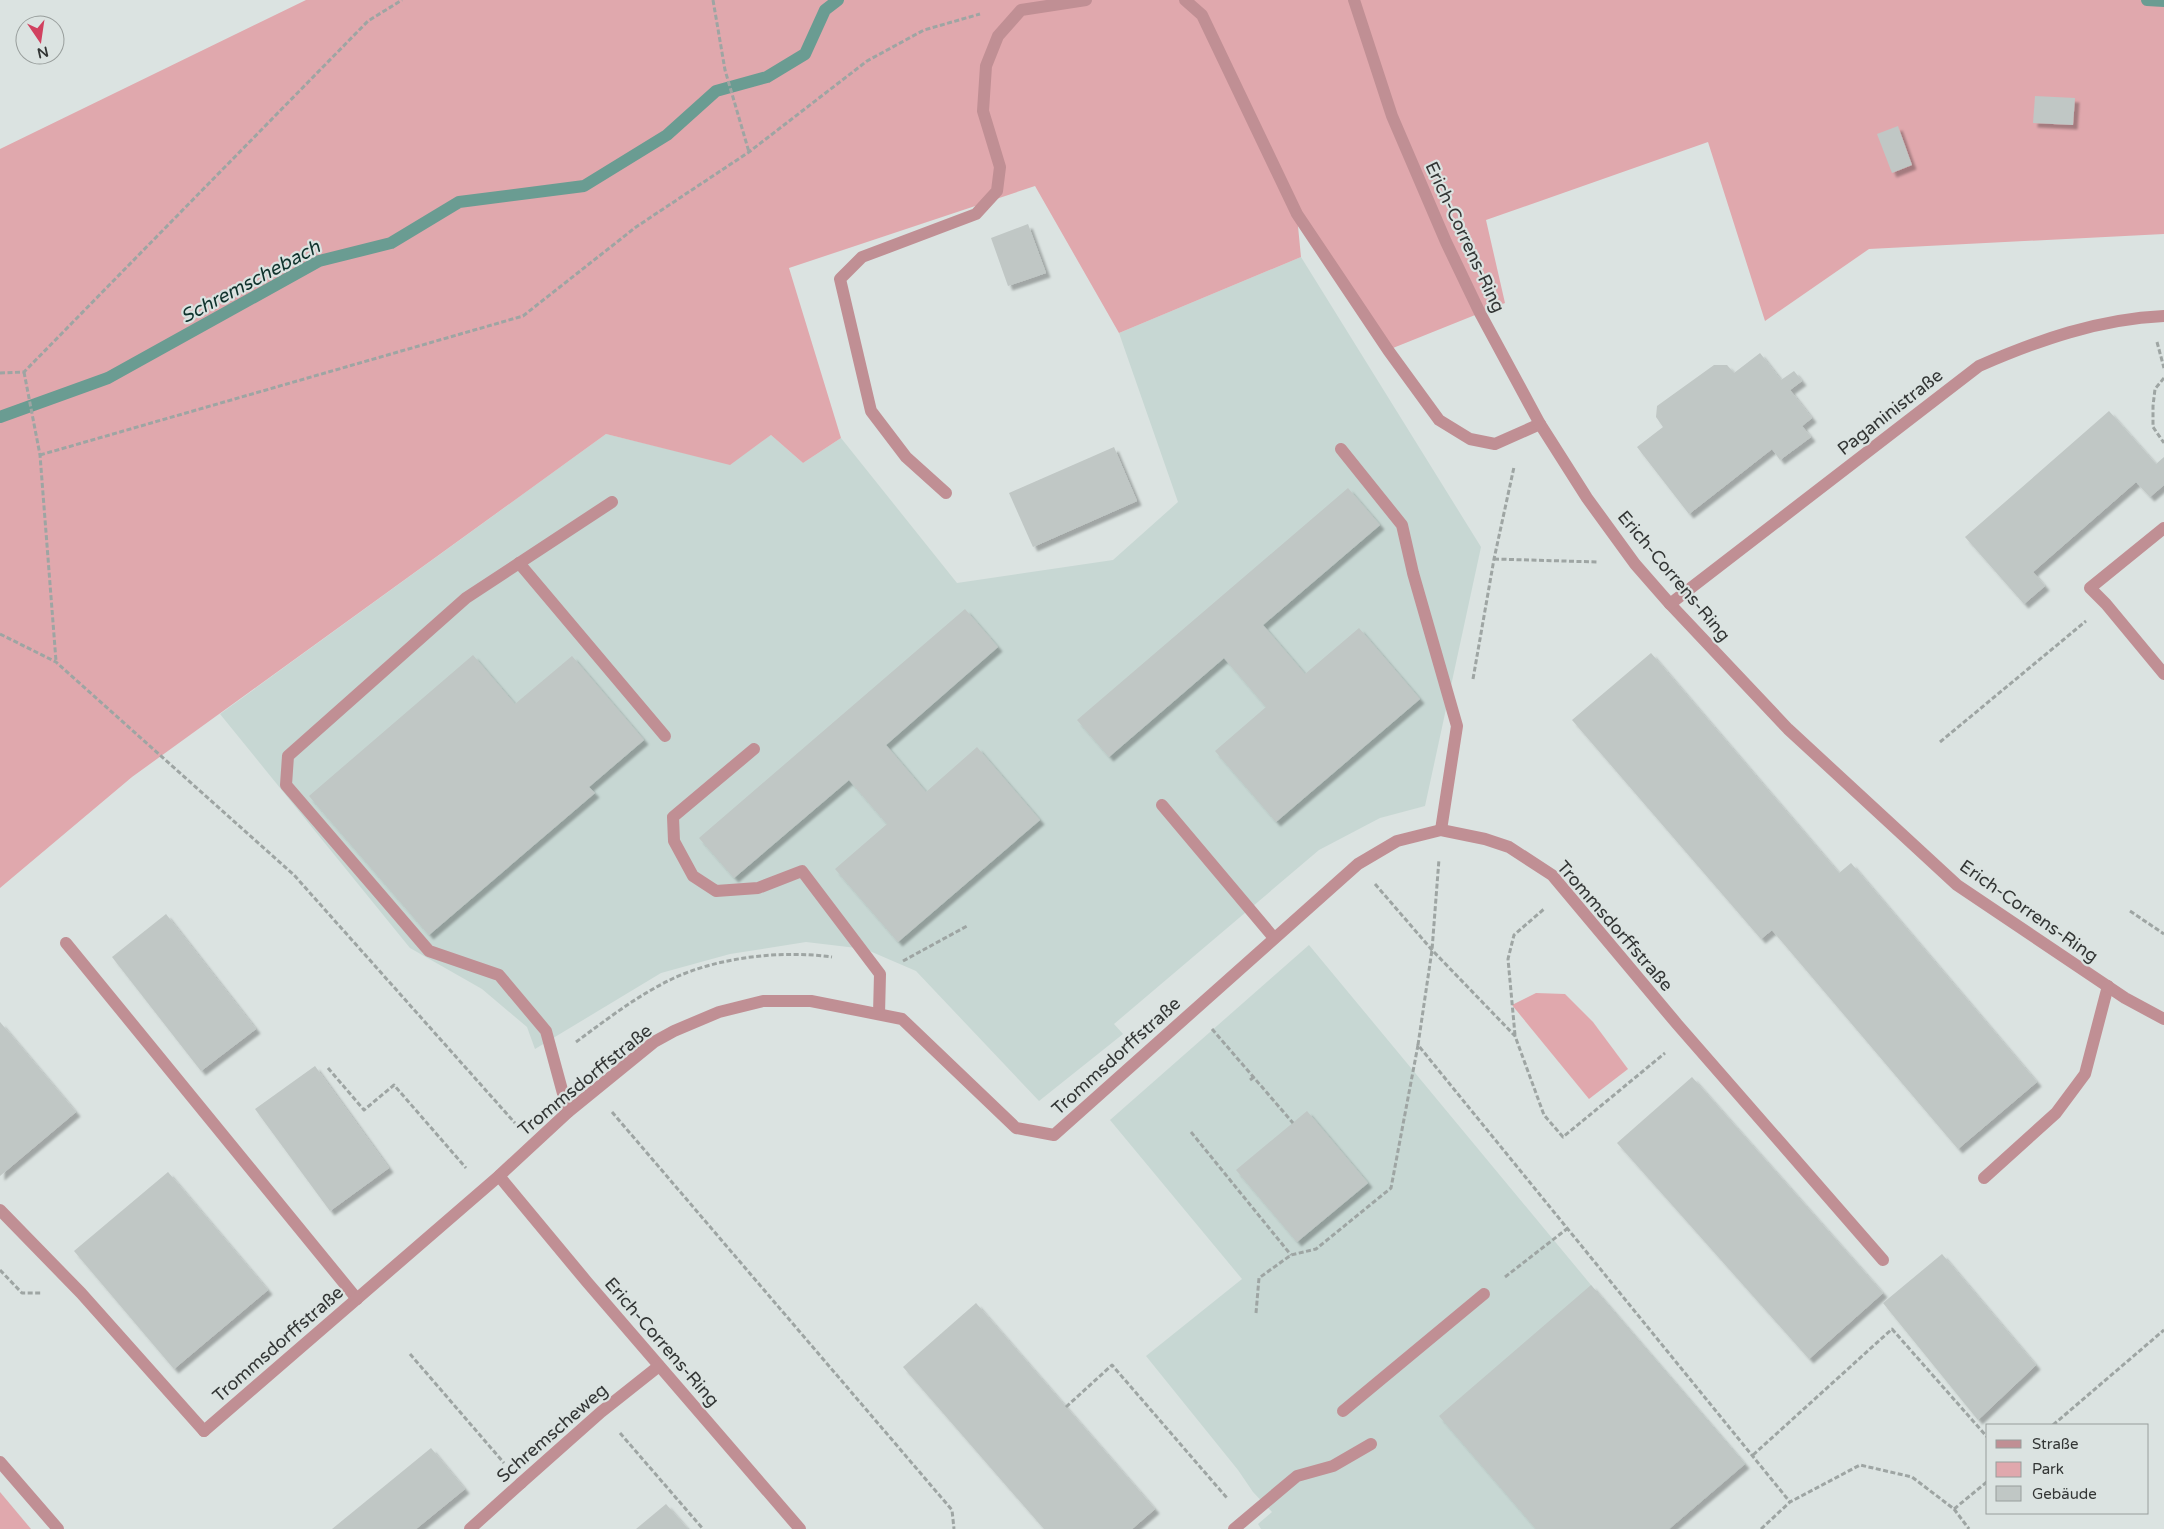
<svg xmlns="http://www.w3.org/2000/svg" width="2164" height="1529" font-family="'Varela Round',sans-serif">
<style>
.built{fill:#c7d7d3}
.green{fill:#e0a8ad}
.lines{fill:none;stroke-linecap:round;stroke-linejoin:round}
.stream{stroke:#6a9c92;stroke-width:12}
.building{fill:#c0c7c5;filter:url(#shadow)}
.path{stroke:#9ea5a3;stroke-width:3;stroke-dasharray:5 2.5;stroke-linecap:butt}
.service{stroke:#c08f94;stroke-width:12}
.minor{stroke:#c08f94;stroke-width:12}
.labels{text-anchor:middle;stroke-width:4.5;stroke-linejoin:round;paint-order:stroke}
.street-label{font-size:18px;fill:#333635;stroke:#dbe3e1}
.water-label{font-size:19px;font-style:italic;fill:#0f322c;stroke:#dbe3e1}
</style>
<defs>
<filter id="shadow"><feDropShadow dx="4.5" dy="4.5" stdDeviation="1" flood-color="#0004"/></filter>
</defs>
<rect width="100%" height="100%" fill="#dbe3e1"/>
<!-- built -->
<g class="built">
<polygon points="1301,257 1481,547 1425,806 1380,818 1319,850 1114,1024 1123,1034 1039,1101 916,971 865,949 806,942 730,954 661,973 535,1049 527,1027 482,989 410,948 220,714 606,434 730,464 771,435 803,463 841,438 957,583 1113,560 1178,502 1119,333"/>
<polygon points="1309,945 1591,1285 1745,1464 1669,1529 1261,1529 1258,1524 1272,1512 1253,1492 1238,1470 1146,1356 1242,1279 1110,1120"/>
</g>
<!-- green -->
<g class="green">
<polygon points="306,0 2164,0 2164,234 1869,249 1765,321 1708,142 1486,220 1505,303 1388,350 1297,216 1301,257 1119,333 1035,186 789,268 841,438 803,463 771,435 730,465 606,434 132,777 0,888 0,149"/>
<polygon points="1536,993 1565,994 1593,1022 1628,1069 1589,1099 1512,1005"/>
<polygon points="0,1492 31,1529 0,1529"/>
</g>
<g class="lines">
<!-- stream -->
<g class="stream">
<polyline points="2147,0 2164,1"/>
<polyline points="0,417 108,378 319,261 391,243 459,202 584,186 667,135 716,91 767,77 805,54 825,10 838,0"/>
</g>
</g>
<!-- building -->
<g class="building">
<polygon points="2035,96 2075,98 2073,125 2033,123"/>
<polygon points="1898,126 1912,165 1892,173 1877,134"/>
<polygon points="1028,224 1046,273 1008,286 991,238"/>
<polygon points="1760,353 1781,380 1794,371 1802,381 1790,390 1812,418 1802,426 1811,437 1780,460 1772,449 1689,514 1637,447 1663,427 1656,417 1657,406 1714,365 1727,365 1734,373"/>
<polygon points="2109,411 2156,464 2164,457 2164,485 2150,497 2136,482 2033,572 2045,586 2024,604 1965,537"/>
<polygon points="1114,447 1137,501 1033,547 1009,493"/>
<polygon points="1348,488 1380,525 1263,625 1305,674 1359,628 1420,699 1276,822 1215,751 1266,707 1224,658 1109,757 1077,720"/>
<polygon points="965,609 998,647 886,745 926,792 977,747 1040,820 898,942 835,869 887,824 849,780 734,878 699,838"/>
<polygon points="1651,653 1839,873 1851,863 2037,1082 1958,1149 1772,930 1761,939 1572,720"/>
<polygon points="473,655 515,704 572,656 644,740 589,787 595,793 429,935 309,796"/>
<polygon points="166,914 256,1029 201,1071 112,957"/>
<polygon points="0,1022 76,1112 0,1176"/>
<polygon points="315,1066 389,1168 330,1211 255,1109"/>
<polygon points="1692,1077 1883,1293 1809,1359 1617,1143"/>
<polygon points="1307,1111 1368,1183 1297,1242 1236,1170"/>
<polygon points="168,1172 268,1290 174,1369 74,1251"/>
<polygon points="1942,1254 2036,1365 1978,1420 1883,1303"/>
<polygon points="1591,1285 1745,1464 1669,1529 1536,1529 1439,1416"/>
<polygon points="976,1303 1155,1509 1132,1529 1044,1529 903,1367"/>
<polygon points="431,1448 465,1489 416,1529 332,1529"/>
<polygon points="666,1504 688,1529 636,1529"/>
</g>
<g class="lines">
<!-- path -->
<g class="path">
<polyline points="713,0 725,70 749,152"/>
<polyline points="2157,342 2164,368"/>
<polyline points="24,372 40,455 56,661"/>
<polyline points="0,373 24,372 368,21 402,0"/>
<polyline points="2164,378 2155,389 2153,406 2153,427 2164,443"/>
<polyline points="40,455 523,316 636,227 749,152 867,61 924,30 980,14"/>
<polyline points="1494,559 1598,562"/>
<polyline points="0,634 56,662 294,875 515,1123"/>
<polyline points="1473,679 1494,559 1514,467"/>
<polyline points="1940,742 2086,621"/>
<polyline points="1375,884 1432,950 1515,1036 1544,1115 1563,1137 1665,1053"/>
<polyline points="2130,911 2164,934"/>
<polyline points="903,961 967,926"/>
<polyline points="1212,1029 1293,1123"/>
<polyline points="1515,1035 1508,959 1514,935 1544,909"/>
<path d="M576 1042C606 1020 638 995 672 979 718 957 782 950 832 957"/>
<polyline points="1418,1045 1432,950 1439,859"/>
<polyline points="328,1068 364,1110 394,1085 466,1168"/>
<polyline points="1250,1080 1254,1077"/>
<polyline points="612,1112 952,1510 954,1529"/>
<polyline points="1191,1132 1291,1255"/>
<polyline points="0,1270 22,1293 42,1293"/>
<polyline points="1505,1277 1568,1228"/>
<polyline points="1256,1313 1259,1278 1291,1255 1316,1249 1391,1188 1418,1045 1790,1502"/>
<polyline points="410,1354 504,1463"/>
<polyline points="1066,1407 1112,1365 1227,1498"/>
<polyline points="2053,1425 2164,1330"/>
<polyline points="620,1433 703,1529"/>
<polyline points="1753,1455 1892,1329 1988,1438"/>
<polyline points="1954,1509 1969,1529"/>
<polyline points="1761,1529 1790,1502 1860,1465 1912,1477 1954,1509 1988,1481"/>
</g>
<!-- service -->
<g class="service">
<polyline points="1185,0 1202,15 1297,214 1388,350 1439,420 1470,439 1495,444 1540,424"/>
<polyline points="1341,449 1402,525 1413,573 1457,726 1441,830"/>
<polyline points="946,493 906,457 871,411 840,279 862,257 976,214 997,191 1000,167 983,111 986,66 998,36 1021,10 1086,0"/>
<polyline points="2164,528 2090,588 2106,604 2164,674"/>
<polyline points="519,563 665,736"/>
<polyline points="754,749 673,817 674,841 693,876 716,891 758,888 802,871 880,974 879,1014"/>
<polyline points="1162,805 1274,938"/>
<polyline points="66,943 357,1299"/>
<polyline points="568,1112 546,1031 499,975 429,951 286,785 288,756 466,598 612,502"/>
<polyline points="1984,1178 2056,1113 2085,1074 2108,986"/>
<polyline points="0,1210 81,1293 204,1431"/>
<polyline points="1343,1411 1484,1294"/>
<polyline points="470,1529 521,1483"/>
<polyline points="1234,1529 1297,1476 1333,1466 1371,1444"/>
</g>
<!-- minor -->
<g class="minor">
<polyline points="1354,0 1392,116 1446,242 1480,313 1540,424 1587,498 1635,564 1670,604 1788,729 1957,885 2125,998 2164,1019"/>
<path d="M1670 604 1979 366C2039 340 2098 319 2164 316"/>
<polyline points="499,1176 587,1282 800,1529"/>
<polyline points="204,1431 499,1176 568,1112 654,1042 674,1031 719,1012 763,1001 811,1001 902,1019 1016,1128 1054,1135 1358,864 1397,841 1441,830 1485,839 1509,847 1552,875 1677,1024 1883,1260"/>
<polyline points="0,1462 58,1529"/>
<polyline points="521,1483 601,1412 659,1366"/>
</g>
</g>
<g class="labels">
<!-- street labels -->
<g class="street-label">
<text transform="translate(1465 237) rotate(65)" y="6">Erich-Correns-Ring</text>
<text transform="translate(1890 412) rotate(-38)" y="6">Paganinistraße</text>
<text transform="translate(1674 576) rotate(50)" y="6">Erich-Correns-Ring</text>
<text transform="translate(2029 911) rotate(35)" y="6">Erich-Correns-Ring</text>
<text transform="translate(1615 926) rotate(49)" y="6">Trommsdorffstraße</text>
<text transform="translate(1116 1056) rotate(-42)" y="6">Trommsdorffstraße</text>
<text transform="translate(585 1080) rotate(-39)" y="6">Trommsdorffstraße</text>
<text transform="translate(662 1342) rotate(49)" y="6">Erich-Correns-Ring</text>
<text transform="translate(278 1344) rotate(-41)" y="6">Trommsdorffstraße</text>
<text transform="translate(552 1433) rotate(-41)" y="6">Schremscheweg</text>
</g>
<!-- water labels -->
<g class="water-label">
<text transform="translate(250 281) rotate(-28)" y="7">Schremschebach</text>
</g>
</g>
<!-- legend -->
<rect x="1986" y="1424" width="162" height="90" fill="#dbe3e1" stroke="#989e9c"/>
<rect x="1996" y="1440" width="25" height="8" fill="#c08f94" stroke="#989e9c"/>
<text x="2032" y="1449" font-size="15" fill="#333635">Straße</text>
<rect x="1996" y="1462" width="25" height="15" fill="#e0a8ad" stroke="#989e9c"/>
<text x="2032" y="1474" font-size="15" fill="#333635">Park</text>
<rect x="1996" y="1486" width="25" height="15" fill="#c0c7c5" stroke="#989e9c"/>
<text x="2032" y="1499" font-size="15" fill="#333635">Gebäude</text>
<!-- north arrow -->
<g transform="translate(40 40) rotate(167)"><circle r="24" fill="#dbe3e1" stroke="#989e9c"/>
<path d="M0-4L9 19L0 12L-9 19Z" fill="#d1415f"/>
<text y="-8" font-size="14" font-weight="bold" text-anchor="middle" fill="#333635">N</text>
</g>
</svg>
